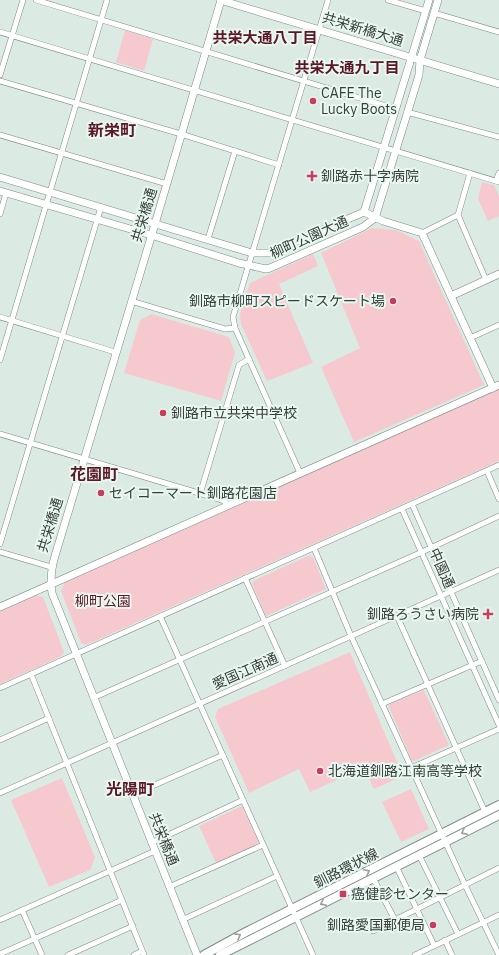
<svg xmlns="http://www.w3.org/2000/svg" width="499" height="955" font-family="'IBM Plex Sans','Noto Sans JP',sans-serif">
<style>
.green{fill:#f6c9ce}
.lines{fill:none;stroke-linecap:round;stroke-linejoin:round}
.street-casing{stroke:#7d8c85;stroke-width:6}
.secondary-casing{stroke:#7d8c85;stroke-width:8}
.primary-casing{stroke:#7d8c85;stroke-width:10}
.street{stroke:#fff;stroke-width:5}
.secondary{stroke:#fff;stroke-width:7}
.primary{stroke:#fff;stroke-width:8}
.oneway{stroke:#9c9e9d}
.poi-dot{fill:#ca3b5d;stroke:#e8f8f0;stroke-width:1.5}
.labels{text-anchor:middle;stroke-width:4;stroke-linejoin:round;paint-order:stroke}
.street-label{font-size:14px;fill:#383e3b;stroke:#e8f8f0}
.poi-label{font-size:14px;fill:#383e3b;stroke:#e8f8f0;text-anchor:start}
.park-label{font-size:14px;fill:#641629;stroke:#e8f8f0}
.neighbourhood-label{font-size:15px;font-weight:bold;fill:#5c1727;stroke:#e8f8f0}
.quarter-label{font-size:16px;font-weight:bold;fill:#5c1727;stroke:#e8f8f0}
</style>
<rect width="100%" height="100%" fill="#dbebe3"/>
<!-- green -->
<g class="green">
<polygon points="125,30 153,39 144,71 116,62"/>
<polygon points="482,182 494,185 499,196 499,216 488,221 478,199"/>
<polygon points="372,228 396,230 419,241 484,385 354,442 321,367 360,348 321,253"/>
<polygon points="313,254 318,266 279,284 313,363 267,381 241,324 240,314 250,283"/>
<polygon points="151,314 229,337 235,353 221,401 124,373 140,320"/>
<polygon points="499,389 499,461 86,645 81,643 61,591 65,582"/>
<polygon points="308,556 313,557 326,589 266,616 252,584 253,581"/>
<polygon points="35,595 43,597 64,652 60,657 0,684 0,611"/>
<polygon points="350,652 403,776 374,789 364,768 310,792 299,769 249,793 215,717 218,709"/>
<polygon points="424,690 449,745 414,761 411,759 389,707 390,704"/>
<polygon points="62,778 95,857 90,870 49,887 11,800"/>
<polygon points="411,789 429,829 401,842 382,802"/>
<polygon points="242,806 258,841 256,846 216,863 199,826"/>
</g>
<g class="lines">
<defs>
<g id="street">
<polyline points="36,0 396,109"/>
<polyline points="388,0 426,11"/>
<polyline points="434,13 499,32"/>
<polyline points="0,32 499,182"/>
<polyline points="0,75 23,0"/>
<polyline points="0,81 181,134 279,165"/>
<polyline points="407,112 499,137"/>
<polyline points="0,135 167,184"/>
<polyline points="470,173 458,215 486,280"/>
<polyline points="496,181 499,173"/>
<polyline points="0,214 6,193"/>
<polyline points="422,233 458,215"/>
<polyline points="208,239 235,151"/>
<polyline points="131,301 225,329 235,328"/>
<polyline points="0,317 115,352"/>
<polyline points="470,338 499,325"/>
<polyline points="0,360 107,0"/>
<polyline points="0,434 222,500 229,505"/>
<polyline points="487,471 499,499"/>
<polyline points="300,473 235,328 233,317 328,0"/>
<polyline points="200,494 239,365 249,359"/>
<polyline points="412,504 499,700"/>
<polyline points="402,509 499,725"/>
<polyline points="0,544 101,207"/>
<polyline points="314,548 351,636 465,885 499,955"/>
<polyline points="0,552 51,567"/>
<polyline points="245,578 285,666"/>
<polyline points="160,616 313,955"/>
<polyline points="397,616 485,812"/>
<polyline points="31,674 144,955"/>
<polyline points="0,688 499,465"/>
<polyline points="93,698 422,552 499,516"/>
<polyline points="382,704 482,661"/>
<polyline points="0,740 49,718"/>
<polyline points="411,768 499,729"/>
<polyline points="0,793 499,570"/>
<polyline points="132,795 223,755"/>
<polyline points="151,843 243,800"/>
<polyline points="419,855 458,934"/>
<polyline points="396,866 434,945"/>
<polyline points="373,878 395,920"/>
<polyline points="169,887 263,845"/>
<polyline points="22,910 42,955"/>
<polyline points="0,920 155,851"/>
<polyline points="182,920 277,876"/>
<polyline points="373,931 499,868"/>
<polyline points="445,940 452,955"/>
<polyline points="0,954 122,900"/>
<polyline points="68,955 133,926"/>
<polyline points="134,955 142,951"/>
<polyline points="415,955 499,915"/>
</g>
<g id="secondary">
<polyline points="220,0 499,84"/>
<polyline points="0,177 252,253 269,253 364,212"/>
<polyline points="0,191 151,235 239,263 266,269 270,268 363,227 375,218 419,75 420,60 438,0"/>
<polyline points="364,212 383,221 422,233 493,388"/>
<polyline points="364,212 429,0"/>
<polyline points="451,296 499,274"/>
<polyline points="0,607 499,385"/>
<path d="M197 955 52 593C50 580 51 569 55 556L155 224 221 0"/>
</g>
<g id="primary">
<polyline points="204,955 246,932 499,805"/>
<polyline points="220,955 499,815"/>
</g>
</defs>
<!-- street casing -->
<use href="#street" class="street-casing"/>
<!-- secondary casing -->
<use href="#secondary" class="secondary-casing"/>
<!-- primary casing -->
<use href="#primary" class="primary-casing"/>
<!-- street -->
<use href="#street" class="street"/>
<!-- secondary -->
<use href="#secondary" class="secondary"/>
<!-- primary -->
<use href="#primary" class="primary"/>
</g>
<!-- one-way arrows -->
<defs><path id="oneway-chevron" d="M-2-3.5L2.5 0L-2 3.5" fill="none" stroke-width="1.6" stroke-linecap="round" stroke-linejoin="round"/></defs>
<g class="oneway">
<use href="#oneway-chevron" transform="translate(464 832) rotate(153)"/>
<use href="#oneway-chevron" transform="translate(367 872) rotate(-27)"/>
<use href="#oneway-chevron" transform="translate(323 903) rotate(154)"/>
<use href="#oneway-chevron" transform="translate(238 936) rotate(-28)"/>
</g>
<!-- markers -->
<g class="poi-dot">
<circle cx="313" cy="101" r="4"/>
<path d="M310 170h4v4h4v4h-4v4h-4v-4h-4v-4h4z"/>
<circle cx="393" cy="301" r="4"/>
<circle cx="163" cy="413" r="4"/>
<circle cx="101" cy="493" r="4"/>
<path d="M486 608h4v4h4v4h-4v4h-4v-4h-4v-4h4z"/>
<circle cx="320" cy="771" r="4"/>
<rect x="339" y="890" width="8" height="8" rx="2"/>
<circle cx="433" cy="925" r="4"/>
</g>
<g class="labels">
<!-- street labels -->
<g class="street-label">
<text transform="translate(363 29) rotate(17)" y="5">共栄新橋大通</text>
<text transform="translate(144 215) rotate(-73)" y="5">共栄橋通</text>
<text transform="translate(309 237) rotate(-24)" y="5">柳町公園大通</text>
<text transform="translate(50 525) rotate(-73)" y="5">共栄橋通</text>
<text transform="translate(442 568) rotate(66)" y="5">中園通</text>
<text transform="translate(245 671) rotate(-24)" y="5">愛国江南通</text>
<text transform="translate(164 839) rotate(68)" y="5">共栄橋通</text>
<text transform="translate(346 868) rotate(-27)" y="5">釧路環状線</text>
</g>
<!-- poi labels -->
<g class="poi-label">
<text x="321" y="98">CAFE The<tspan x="321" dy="16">Lucky Boots</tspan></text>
<text x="321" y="181">釧路赤十字病院</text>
<text x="385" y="306" text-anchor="end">釧路市柳町スピードスケート場</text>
<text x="171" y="418">釧路市立共栄中学校</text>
<text x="109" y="498">セイコーマート釧路花園店</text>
<text x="479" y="619" text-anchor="end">釧路ろうさい病院</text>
<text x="328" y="776">北海道釧路江南高等学校</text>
<text x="351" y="899">癌健診センター</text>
<text x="425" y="930" text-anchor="end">釧路愛国郵便局</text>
</g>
<!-- park labels -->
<g class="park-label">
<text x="103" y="606">柳町公園</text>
</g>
<!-- neighbourhood labels -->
<g class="neighbourhood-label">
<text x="265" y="43">共栄大通八丁目</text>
<text x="347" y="73">共栄大通九丁目</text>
</g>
<!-- quarter labels -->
<g class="quarter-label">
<text x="112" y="136">新栄町</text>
<text x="94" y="480">花園町</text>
<text x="130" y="795">光陽町</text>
</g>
</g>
</svg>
